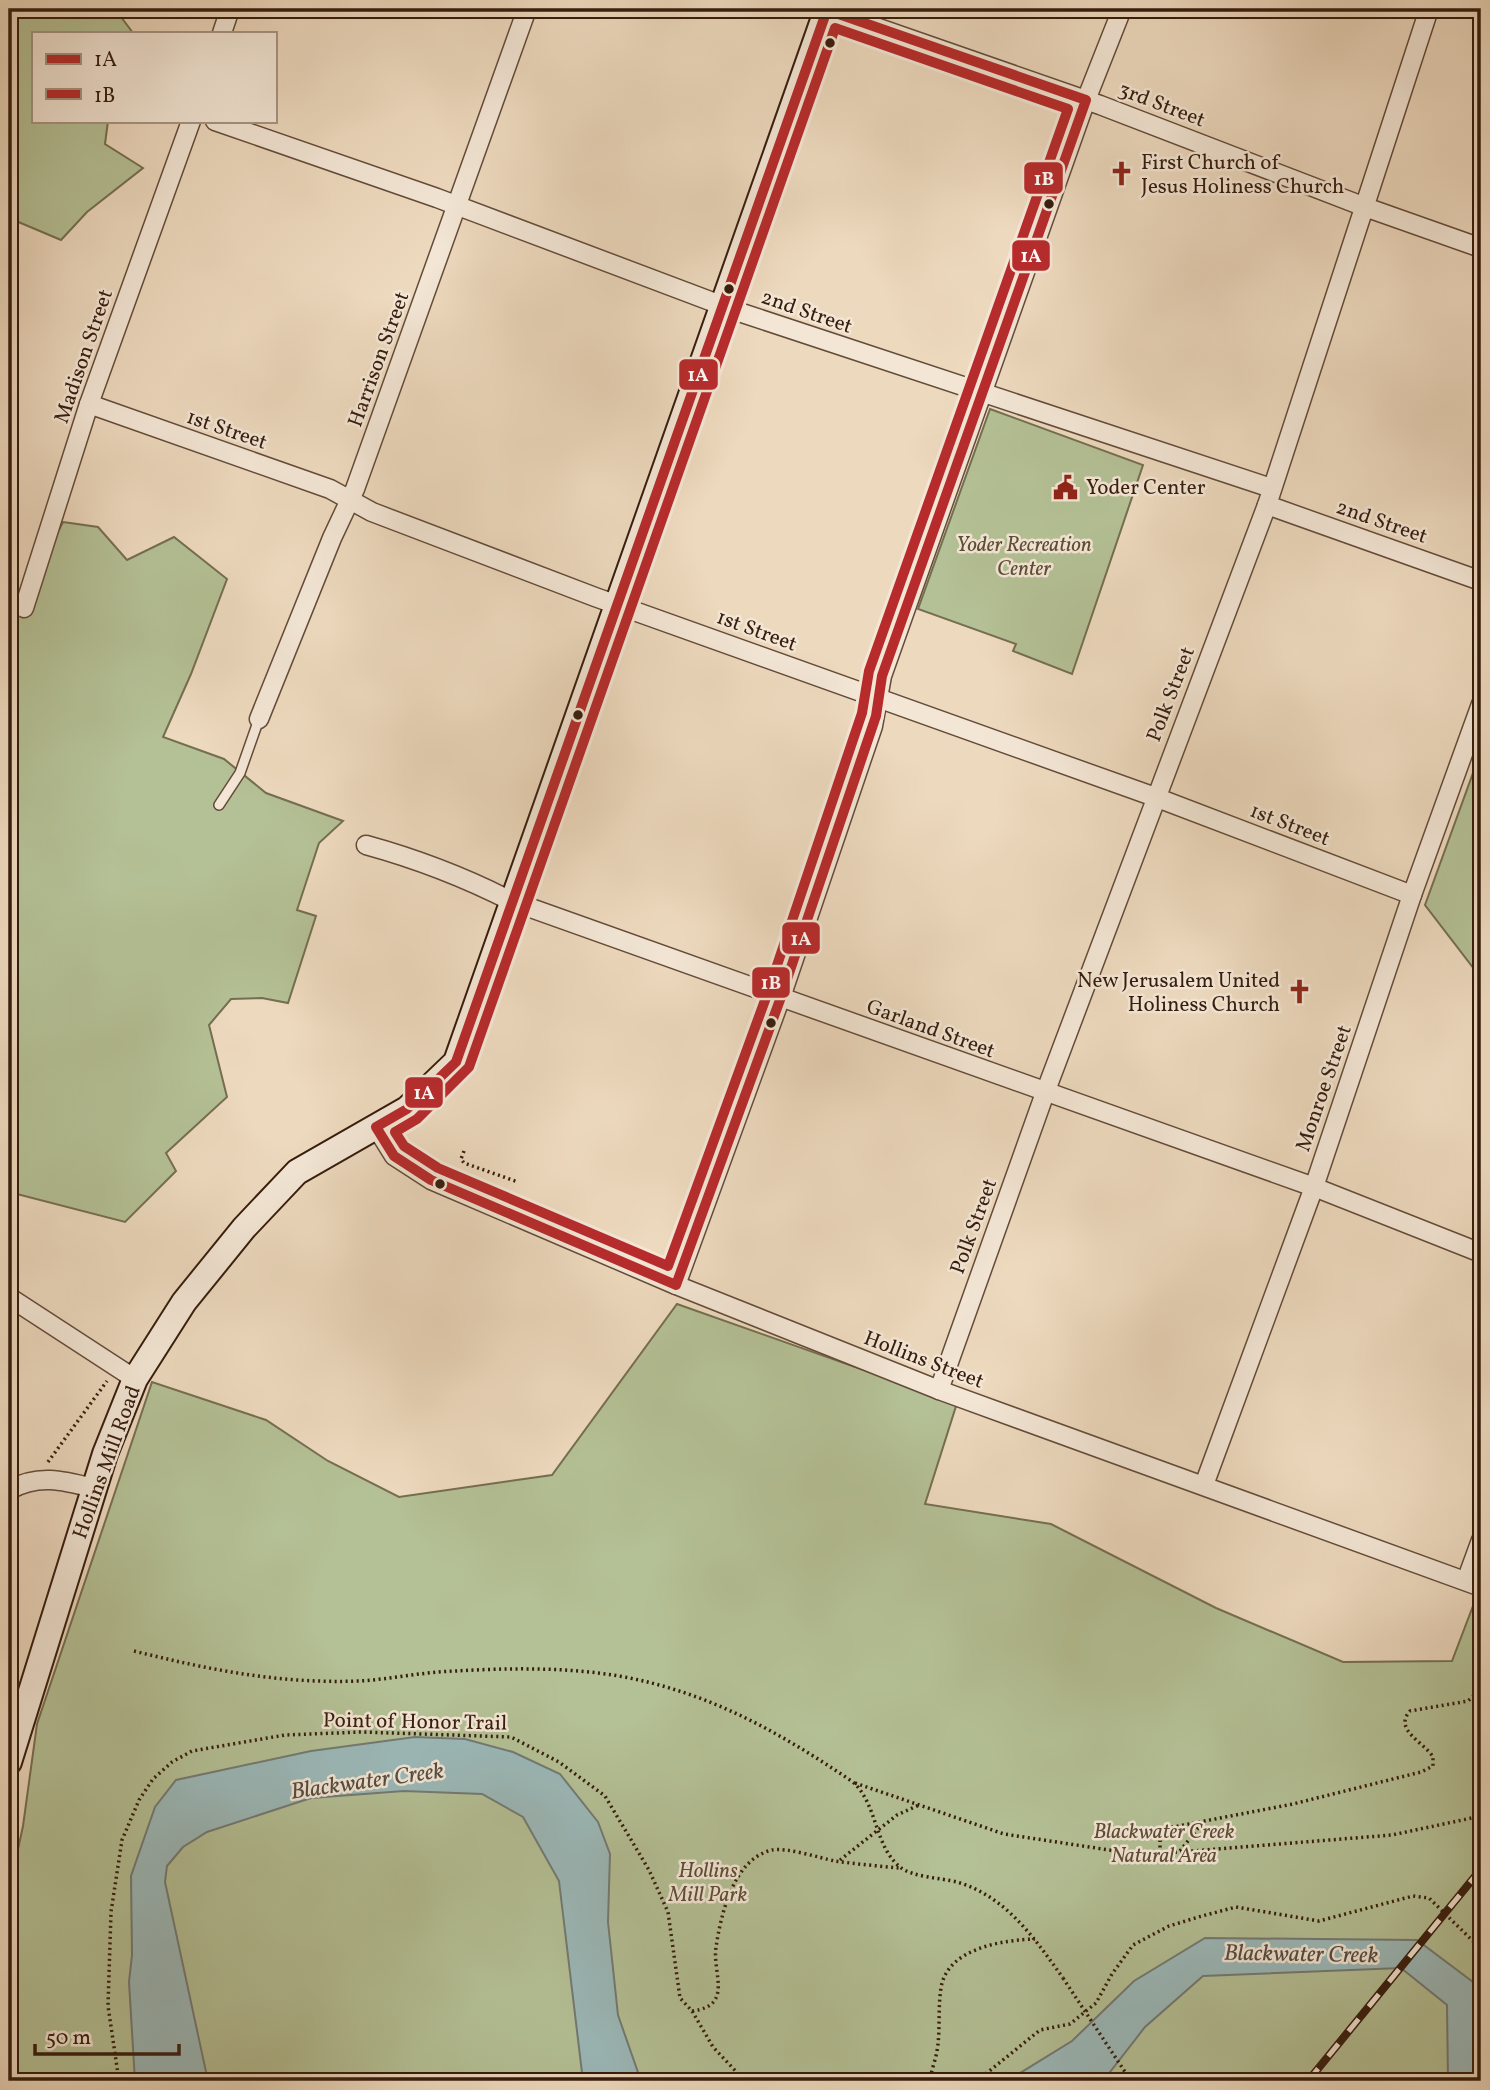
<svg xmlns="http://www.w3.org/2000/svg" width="1490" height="2090" font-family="Vollkorn,serif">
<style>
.green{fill:#b4c095;stroke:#756e51;stroke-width:2}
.water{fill:#9bb9b9;stroke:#737a74;stroke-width:2}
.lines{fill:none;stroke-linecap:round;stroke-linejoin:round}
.lane-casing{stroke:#644b39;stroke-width:12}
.street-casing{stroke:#644b39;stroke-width:21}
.secondary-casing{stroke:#361c0d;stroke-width:28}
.path{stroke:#361c0d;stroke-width:3.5;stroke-dasharray:2 3.5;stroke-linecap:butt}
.lane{stroke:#f3e6d5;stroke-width:9}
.street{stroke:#f3e6d5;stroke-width:18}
.secondary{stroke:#f3e6d5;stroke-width:24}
.rail-casing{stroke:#361c0d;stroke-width:8}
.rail{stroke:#f3e6d5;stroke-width:5;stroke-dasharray:16;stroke-linecap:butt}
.path-bridge{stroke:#361c0d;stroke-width:3.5;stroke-dasharray:2 3.5;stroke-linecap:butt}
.bus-1-casing{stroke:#f3e6d5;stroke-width:16}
.bus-2-casing{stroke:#f3e6d5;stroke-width:16}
.bus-1{stroke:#b72b2c;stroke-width:10}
.bus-2{stroke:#b72b2c;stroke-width:10}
.bus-dot{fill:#361c0d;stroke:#f3e6d5;stroke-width:2.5}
.labels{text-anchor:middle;stroke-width:5;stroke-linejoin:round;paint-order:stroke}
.street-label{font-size:21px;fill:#361c0d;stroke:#f3e6d5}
.poi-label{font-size:21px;fill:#361c0d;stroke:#f3e6d5;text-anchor:start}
.park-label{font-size:21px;font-style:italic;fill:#5c4d36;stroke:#f3e6d5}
.water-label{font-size:23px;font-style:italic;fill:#544b41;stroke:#f3e6d5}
.line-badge{stroke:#f3e6d5;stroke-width:2.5}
.badge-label{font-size:19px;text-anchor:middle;font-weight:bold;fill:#fff}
</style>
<rect width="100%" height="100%" fill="#edd9be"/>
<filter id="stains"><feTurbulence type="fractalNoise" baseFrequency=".00286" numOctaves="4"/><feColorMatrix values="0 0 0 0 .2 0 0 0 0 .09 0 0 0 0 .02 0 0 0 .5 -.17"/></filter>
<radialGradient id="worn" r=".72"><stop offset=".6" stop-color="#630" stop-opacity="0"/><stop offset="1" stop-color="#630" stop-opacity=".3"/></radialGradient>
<!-- green -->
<g class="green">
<polygon points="9,9 115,9 133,33 33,33 33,121 108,121 105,144 143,168 87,212 61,240 9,218"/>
<polygon points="990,409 1143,465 1072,674 1013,651 1016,644 918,609"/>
<polygon points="63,522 98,527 127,560 174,537 227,579 191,674 163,737 224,759 266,793 343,821 319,843 297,910 316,916 288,1003 262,998 231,999 209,1025 227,1097 166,1153 176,1171 125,1222 9,1192 9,613 15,616"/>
<polygon points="1481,751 1481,978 1425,905"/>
<polygon points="677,1304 957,1403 925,1504 1051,1524 1216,1608 1343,1662 1452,1661 1476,1598 1481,1594 1481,2081 9,2081 9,1926 15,1863 23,1826 37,1724 152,1382 266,1420 328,1461 399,1497 552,1475"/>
</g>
<!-- water -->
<g class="water">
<polygon points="415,1737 465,1739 513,1752 560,1774 598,1822 610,1854 608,1922 618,2015 641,2081 583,2081 559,1881 523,1817 482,1794 404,1791 311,1798 207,1832 183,1847 167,1866 165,1882 208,2081 135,2081 129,1982 132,1955 131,1876 155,1807 176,1780 311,1751"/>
<polygon points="1205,1938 1417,1940 1481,1988 1481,2081 1448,2081 1447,2005 1401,1968 1203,1976 1145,2027 1103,2081 1007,2081 1072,2041 1134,1981"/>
</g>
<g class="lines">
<defs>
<polyline id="lane" points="219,805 240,773 259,719"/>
<g id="street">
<polyline points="824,9 1100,105 1365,207 1481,248"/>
<polyline points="222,33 230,9"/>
<polyline points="215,121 437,198 742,313 1271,488"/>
<polyline points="89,404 330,489 372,512 595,597 1155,797 1412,895"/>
<polyline points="1267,505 1481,581"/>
<polyline points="24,608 89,404 191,121"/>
<polyline points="259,719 332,538 355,489 527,9"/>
<path d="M366 845C417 859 464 877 511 901L1314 1187 1481 1253"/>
<polyline points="376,1127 394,1156 431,1180 676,1285 939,1390 1481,1587"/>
<polyline points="676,1285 781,997 873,726 882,676 1086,100 1122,9"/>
<polyline points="9,1297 135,1379"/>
<polyline points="939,1390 1045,1093 1267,505 1429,9"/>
<polyline points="1204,1485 1314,1187 1412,895 1481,704"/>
<path d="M9 1490C38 1474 62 1480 93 1488"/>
<polyline points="1466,1581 1481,1540"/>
</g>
<polyline id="secondary" points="9,1762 105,1454 135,1379 184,1302 244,1228 297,1172 407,1109 456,1062 827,9"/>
</defs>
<!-- lane casing -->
<use href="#lane" class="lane-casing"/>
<!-- street casing -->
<use href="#street" class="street-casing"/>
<!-- secondary casing -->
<use href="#secondary" class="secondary-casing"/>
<!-- path -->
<g class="path">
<polyline points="464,1151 461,1159 464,1163 518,1182"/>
<polyline points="48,1462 107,1381"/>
<polyline points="1476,1619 1481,1614"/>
<path d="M134 1651C210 1670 280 1684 360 1681 391 1679 423 1672 455 1671 508 1668 566 1667 619 1676 709 1692 779 1732 853 1782 878 1805 874 1846 900 1867 912 1877 941 1878 957 1882 1006 1896 1035 1939 1063 1978"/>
<polyline points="855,1783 1004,1834 1142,1855 1392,1835 1481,1816"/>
<polyline points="1180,1851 1203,1822"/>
<path d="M1160 1853V1836L1163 1829 1293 1804 1421 1772 1433 1766V1757C1424 1742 1393 1730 1410 1711L1468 1701 1481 1689"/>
<polyline points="840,1860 897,1815 919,1805"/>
<path d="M692 2011C734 2006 712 1973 716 1947 721 1915 733 1859 772 1850 786 1847 820 1858 835 1861 856 1864 878 1866 899 1868"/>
<polyline points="119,2081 108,2006 111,1912 122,1840 139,1800 153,1779 172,1762 192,1751 285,1735 362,1732 511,1737 559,1762 605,1796 649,1870 668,1912 680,1998 692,2011 713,2047 745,2081"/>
<path d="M925 2081C931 2077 932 2071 934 2063 942 2039 937 2013 941 1988 947 1948 1003 1940 1035 1939"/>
<polyline points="977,2081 1040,2030 1070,2024 1096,2003 1112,1974 1133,1945 1169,1926 1202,1916 1236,1907 1319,1921 1413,1896 1429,1898 1481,1949"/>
<polyline points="1374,2081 1380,2081"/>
</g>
<!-- lane -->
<use href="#lane" class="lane"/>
<!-- street -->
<use href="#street" class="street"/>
<!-- secondary -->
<use href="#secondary" class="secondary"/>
<defs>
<polyline id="rail" points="1308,2081 1481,1869"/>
</defs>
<!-- rail casing -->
<use href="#rail" class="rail-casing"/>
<!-- rail -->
<use href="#rail" class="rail"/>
<!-- path-bridge -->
<polyline class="path-bridge" points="1063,1978 1131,2081"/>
<defs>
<polygon id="bus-1" points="827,10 1086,100 882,676 876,716 781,997 676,1285 431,1180 394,1156 376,1127 407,1109 456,1062"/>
<polygon id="bus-2" points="835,28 1068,109 869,671 862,713 768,992 668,1266 438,1168 404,1146 395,1132 417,1119 469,1067"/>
</defs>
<!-- bus-1 casing -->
<use href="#bus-1" class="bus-1-casing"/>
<!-- bus-2 casing -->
<use href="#bus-2" class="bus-2-casing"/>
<!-- bus-1 -->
<use href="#bus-1" class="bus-1"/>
<!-- bus-2 -->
<use href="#bus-2" class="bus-2"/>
</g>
<!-- icons -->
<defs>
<symbol id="church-bare" viewBox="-9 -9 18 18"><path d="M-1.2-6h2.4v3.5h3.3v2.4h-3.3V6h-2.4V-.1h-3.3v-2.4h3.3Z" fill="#8f2418" stroke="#f3e6d5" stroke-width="2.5" paint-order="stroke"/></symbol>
<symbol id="civic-bare" viewBox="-9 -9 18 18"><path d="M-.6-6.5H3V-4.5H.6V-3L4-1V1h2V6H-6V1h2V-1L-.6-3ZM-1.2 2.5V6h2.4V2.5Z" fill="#8f2418" stroke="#f3e6d5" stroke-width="2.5" paint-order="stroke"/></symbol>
</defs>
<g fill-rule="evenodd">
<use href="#church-bare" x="1104" y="156" width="35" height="35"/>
<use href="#civic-bare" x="1048" y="470" width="35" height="35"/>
<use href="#church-bare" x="1282" y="974" width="35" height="35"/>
</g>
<!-- markers -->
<g class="bus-dot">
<circle cx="830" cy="43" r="6"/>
<circle cx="1049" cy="204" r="6"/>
<circle cx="729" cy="289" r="6"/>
<circle cx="578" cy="715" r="6"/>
<circle cx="771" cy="1023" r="6"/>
<circle cx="440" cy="1184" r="6"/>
</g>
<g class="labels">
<!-- street labels -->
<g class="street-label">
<text transform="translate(1162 104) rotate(21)" y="7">3rd Street</text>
<text transform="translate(807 311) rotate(19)" y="7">2nd Street</text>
<text transform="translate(83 356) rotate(-71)" y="7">Madison Street</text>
<text transform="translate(378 359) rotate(-70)" y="7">Harrison Street</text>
<text transform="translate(227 429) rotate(19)" y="7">1st Street</text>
<text transform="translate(1382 521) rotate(19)" y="7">2nd Street</text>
<text transform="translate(757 630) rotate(20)" y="7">1st Street</text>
<text transform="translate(1170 694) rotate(-69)" y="7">Polk Street</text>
<text transform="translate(1290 824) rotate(21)" y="7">1st Street</text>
<text transform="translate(931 1028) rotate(20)" y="7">Garland Street</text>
<text transform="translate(1323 1088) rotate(-71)" y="7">Monroe Street</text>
<text transform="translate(973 1226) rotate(-70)" y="7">Polk Street</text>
<text transform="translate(924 1359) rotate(21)" y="7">Hollins Street</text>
<text transform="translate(106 1462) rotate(-70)" y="7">Hollins Mill Road</text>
<text transform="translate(415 1721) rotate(1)" y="7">Point of Honor Trail</text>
</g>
<!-- poi labels -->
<g class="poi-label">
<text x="1141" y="169">First Church of<tspan x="1141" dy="24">Jesus Holiness Church</tspan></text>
<text x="1086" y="494">Yoder Center</text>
<text x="1280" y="987" text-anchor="end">New Jerusalem United<tspan x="1280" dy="24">Holiness Church</tspan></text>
</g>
<!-- park labels -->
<g class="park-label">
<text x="1024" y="551">Yoder Recreation<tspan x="1024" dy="24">Center</tspan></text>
<text x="1164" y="1838">Blackwater Creek<tspan x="1164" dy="24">Natural Area</tspan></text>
<text x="708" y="1877">Hollins<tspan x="708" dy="24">Mill Park</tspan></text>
</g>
<!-- water labels -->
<g class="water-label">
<text transform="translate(367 1780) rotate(-8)" y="8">Blackwater Creek</text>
<text transform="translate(1301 1953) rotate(1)" y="8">Blackwater Creek</text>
</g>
</g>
<g class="line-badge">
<rect x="1023" y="161" width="41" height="34" rx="7" fill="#b72b2c"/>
<rect x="1011" y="239" width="40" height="33" rx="7" fill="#b72b2c"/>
<rect x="678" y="358" width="41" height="33" rx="7" fill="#b72b2c"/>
<rect x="781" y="921" width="40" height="34" rx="7" fill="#b72b2c"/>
<rect x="751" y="966" width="40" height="33" rx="7" fill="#b72b2c"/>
<rect x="404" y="1076" width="40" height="33" rx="7" fill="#b72b2c"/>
</g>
<g class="badge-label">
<text x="1044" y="185">1B</text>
<text x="1031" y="262">1A</text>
<text x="698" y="381">1A</text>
<text x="801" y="945">1A</text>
<text x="771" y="989">1B</text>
<text x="424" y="1099">1A</text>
</g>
<!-- margin -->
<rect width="1490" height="2090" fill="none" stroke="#edd9be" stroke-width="35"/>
<rect x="10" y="10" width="1469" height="2069" fill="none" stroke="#361c0d" stroke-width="3.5"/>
<rect x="18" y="18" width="1455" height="2055" fill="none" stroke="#361c0d" stroke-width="2"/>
<!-- legend -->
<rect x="32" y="32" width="245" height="91" fill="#f3e6d5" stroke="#a79585" stroke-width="2"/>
<rect x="46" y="54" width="35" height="10" fill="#b72b2c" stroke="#a79585" stroke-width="2"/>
<text x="94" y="66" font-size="21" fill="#361c0d">1A</text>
<rect x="46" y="89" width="35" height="10" fill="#b72b2c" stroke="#a79585" stroke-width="2"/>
<text x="94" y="102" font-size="21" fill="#361c0d">1B</text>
<!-- scale -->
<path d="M35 2044v10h144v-10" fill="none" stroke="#361c0d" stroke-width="3.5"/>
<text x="46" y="2044" font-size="21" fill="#361c0d" stroke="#f3e6d5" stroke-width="5" paint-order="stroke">50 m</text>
<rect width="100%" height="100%" filter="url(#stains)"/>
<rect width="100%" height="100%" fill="url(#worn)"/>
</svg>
